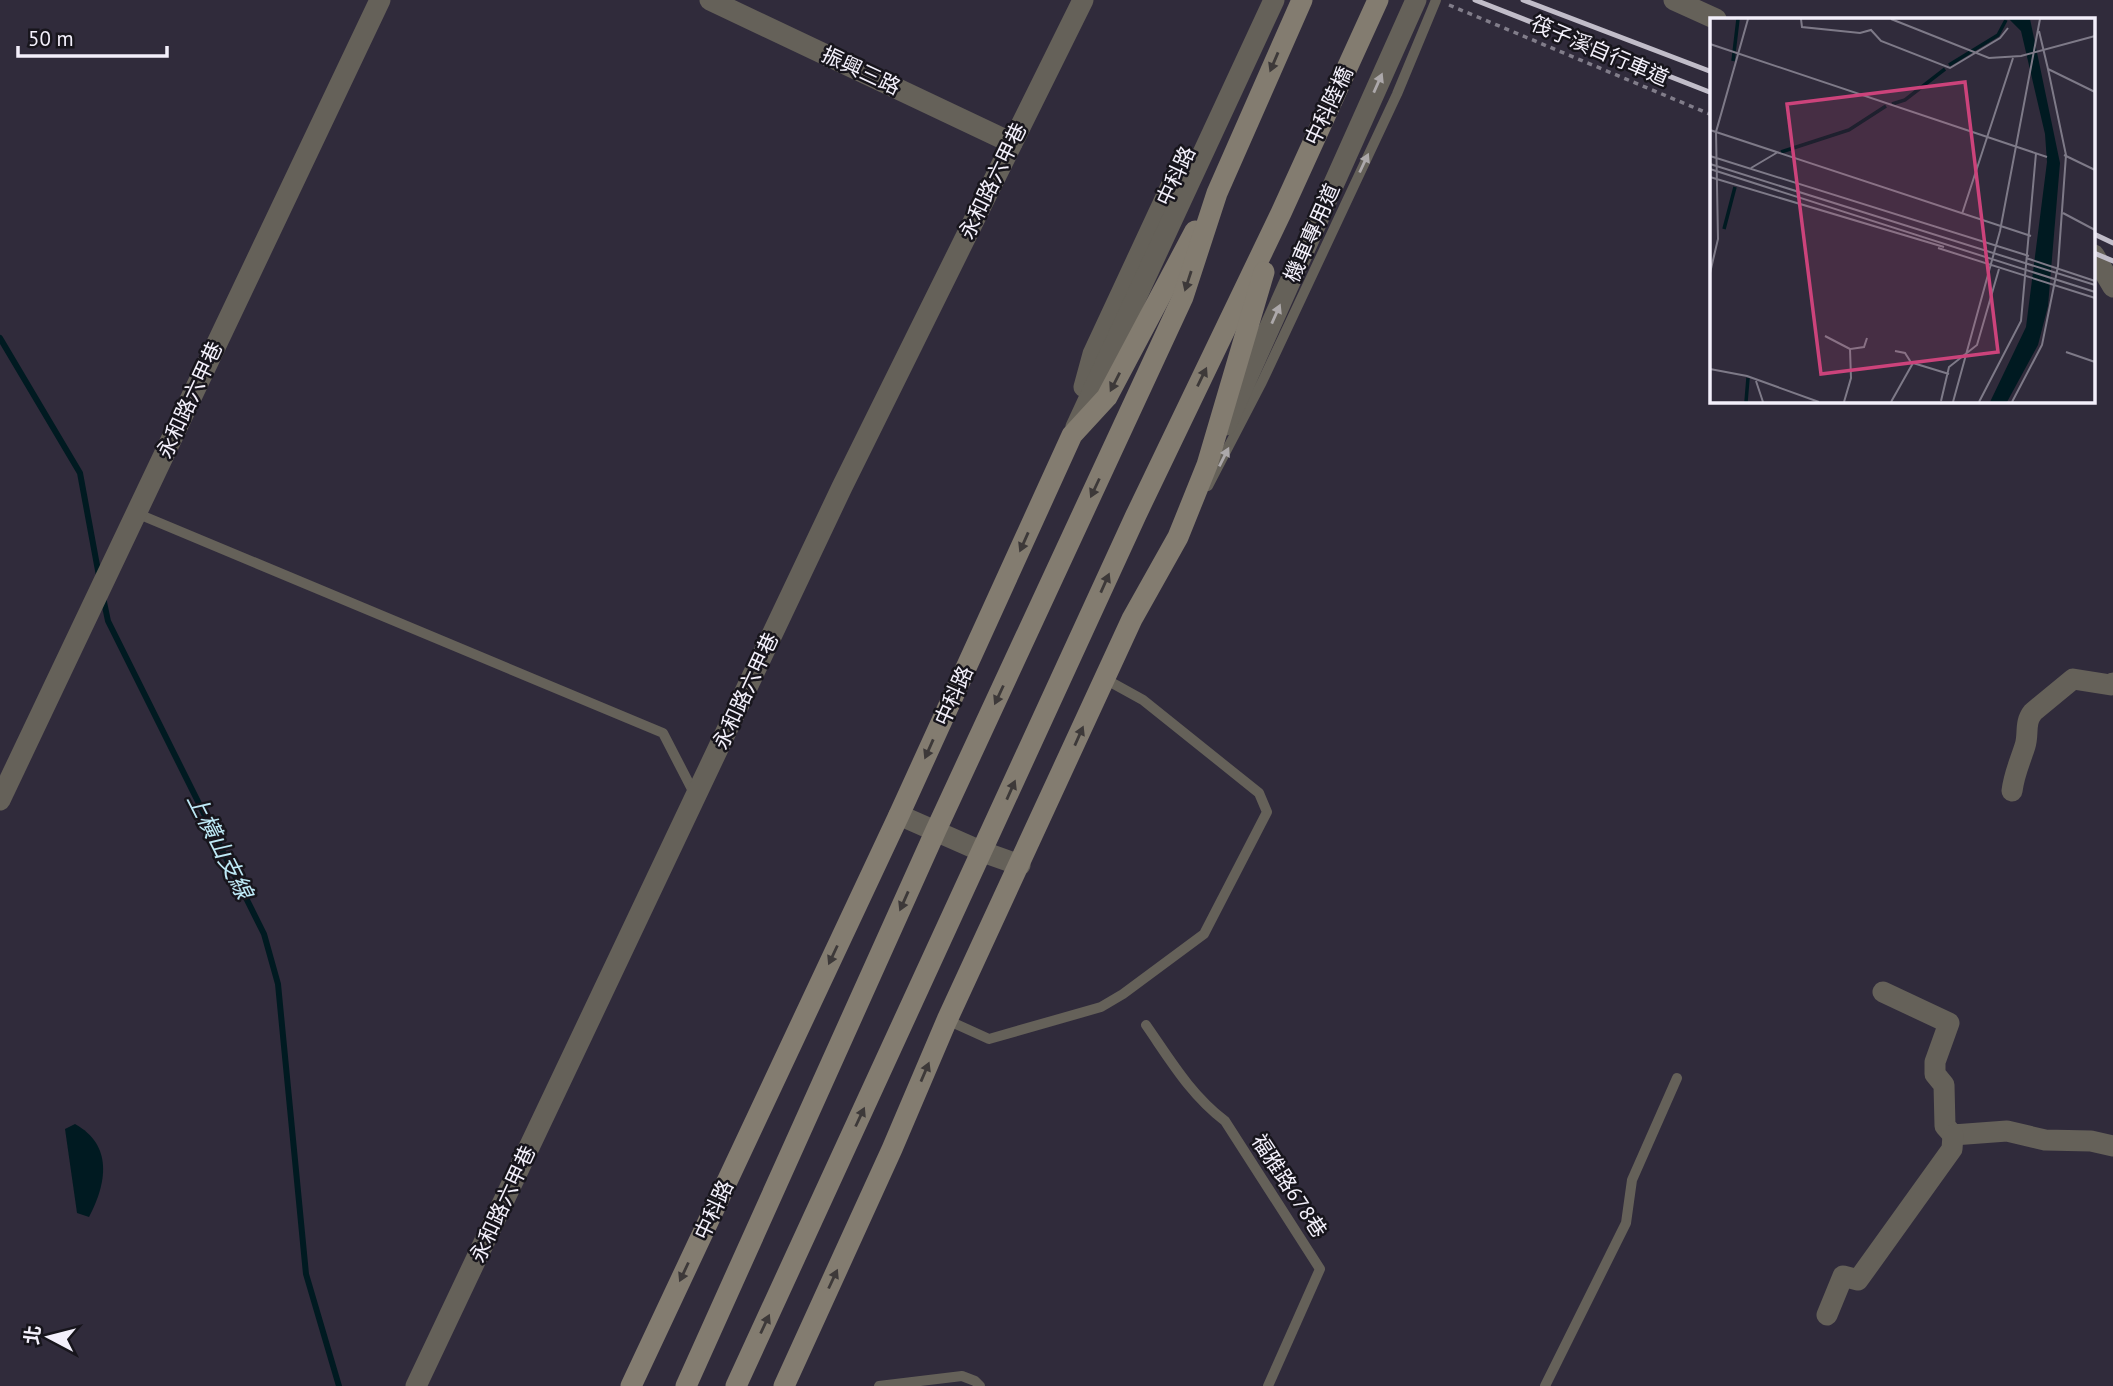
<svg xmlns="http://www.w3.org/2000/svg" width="2113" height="1386" font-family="'PT Sans','Noto Sans TC',sans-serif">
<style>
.water{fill:#001a21}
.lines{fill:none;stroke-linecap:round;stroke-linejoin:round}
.stream{stroke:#001a21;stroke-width:6}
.path{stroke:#817d8a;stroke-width:3.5;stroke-dasharray:5 5;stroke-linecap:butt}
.lane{stroke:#656159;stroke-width:10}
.street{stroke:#656159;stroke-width:21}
.secondary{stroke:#837c70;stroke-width:21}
.rail{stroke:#c1bdc9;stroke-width:5}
.oneway{fill:#3d3939}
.oneway2{fill:#aca8aa}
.labels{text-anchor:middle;stroke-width:5;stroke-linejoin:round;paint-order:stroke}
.street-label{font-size:21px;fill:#f3f0fb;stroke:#17151c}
.water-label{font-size:23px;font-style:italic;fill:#bee9f6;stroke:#17151c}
.inset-river{fill:none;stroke:#001a21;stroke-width:3.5}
.inset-road{fill:none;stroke:#7e7a88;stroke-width:2}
.view{fill:#cc437b;fill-opacity:0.15;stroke:#cc437b;stroke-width:3.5}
.inset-edge{fill:none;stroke:#f3f0fb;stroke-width:3.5}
</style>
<rect width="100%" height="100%" fill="#302b3b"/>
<!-- water -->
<path class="water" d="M75 1124C113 1145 107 1183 89 1217L77 1213 65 1129Z"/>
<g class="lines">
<!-- stream -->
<g class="stream">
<polyline points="0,338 80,473 99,576"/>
<polyline points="103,597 108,621 264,934 278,984 306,1274 339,1386"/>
</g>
<!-- path -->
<polyline class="path" points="1449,5 1712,115"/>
<!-- lane -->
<g class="lane">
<polyline points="1208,486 1262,382 1397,94 1436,0"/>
<polyline points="136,513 663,733 695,795"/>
<polyline points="947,1020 989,1039 1101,1007 1123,994 1204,934 1267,812 1259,793 1143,700 1105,679"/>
<path d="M1146 1025C1171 1061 1190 1094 1225 1121L1320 1269 1268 1386"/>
<polyline points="879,1386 962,1376 975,1381 980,1386"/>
<polyline points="1545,1386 1626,1223 1632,1180 1677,1078"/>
</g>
<!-- street -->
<g class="street">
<polyline points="710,0 1012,143"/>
<polyline points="1674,0 1716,19"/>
<polyline points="2094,255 2113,287"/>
<polyline points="1084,387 1093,354 1173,182"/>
<polyline points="1226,425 1416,0"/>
<polyline points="1076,427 1274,0"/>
<path d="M2012 791C2014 774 2020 762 2025 746 2029 734 2024 723 2033 712L2073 679 2111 685 2113 683"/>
<polyline points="0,800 380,0"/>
<polyline points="899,815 983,852 1020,865"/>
<polyline points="1883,992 1949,1023 1935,1062 1935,1074 1944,1085 1945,1126 1953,1135 2007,1131 2045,1140 2091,1141 2113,1146"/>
<polyline points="1827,1315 1843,1276 1858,1280 1952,1149 1953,1135"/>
<polyline points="416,1386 842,487 1083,0"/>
</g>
<!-- secondary -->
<g class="secondary">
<polyline points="631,1386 899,815 1072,435 1107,397 1195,231"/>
<polyline points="686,1386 936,830 1183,297 1217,193 1302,0"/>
<polyline points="736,1386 1136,515 1281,213 1378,0"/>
<polyline points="784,1386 892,1149 947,1020 1132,619 1178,537 1207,465 1264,272"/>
</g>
<!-- rail -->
<g class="rail">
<polyline points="1475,0 1712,93"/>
<polyline points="1523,0 1712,72"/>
<polyline points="2094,234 2113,243"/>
<polyline points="2094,253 2113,261"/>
</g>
</g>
<!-- one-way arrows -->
<defs><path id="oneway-solid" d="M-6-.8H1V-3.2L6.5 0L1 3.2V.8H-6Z" transform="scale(1.75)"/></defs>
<g class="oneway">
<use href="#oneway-solid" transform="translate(1274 62) rotate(113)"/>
<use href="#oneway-solid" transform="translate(1188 281) rotate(108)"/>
<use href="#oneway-solid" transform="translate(1202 377) rotate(-64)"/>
<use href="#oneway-solid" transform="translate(1115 382) rotate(117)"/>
<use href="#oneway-solid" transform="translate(1095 488) rotate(115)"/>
<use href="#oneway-solid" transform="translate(1024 542) rotate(114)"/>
<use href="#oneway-solid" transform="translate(1105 583) rotate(-66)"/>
<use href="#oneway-solid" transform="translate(999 695) rotate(115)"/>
<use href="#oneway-solid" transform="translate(1079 736) rotate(-66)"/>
<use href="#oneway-solid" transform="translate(929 749) rotate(114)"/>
<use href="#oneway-solid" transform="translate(1011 790) rotate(-66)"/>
<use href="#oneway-solid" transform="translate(904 901) rotate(114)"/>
<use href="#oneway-solid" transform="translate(833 955) rotate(115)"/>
<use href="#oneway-solid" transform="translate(925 1072) rotate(-67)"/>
<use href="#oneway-solid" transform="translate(860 1117) rotate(-65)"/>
<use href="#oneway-solid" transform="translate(684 1272) rotate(115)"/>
<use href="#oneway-solid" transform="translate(833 1279) rotate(-65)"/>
<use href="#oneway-solid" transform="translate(765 1324) rotate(-65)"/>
</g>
<g class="oneway2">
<use href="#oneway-solid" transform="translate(1378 83) rotate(-66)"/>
<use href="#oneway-solid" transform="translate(1364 163) rotate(-65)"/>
<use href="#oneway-solid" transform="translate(1276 314) rotate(-66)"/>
<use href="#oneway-solid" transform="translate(1224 457) rotate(-63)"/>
</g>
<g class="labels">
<!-- street labels -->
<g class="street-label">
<text transform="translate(1600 51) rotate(23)" y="7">筏子溪自行車道</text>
<text transform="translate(861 71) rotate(25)" y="7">振興三路</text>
<text transform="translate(1329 106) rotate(-65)" y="7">中科陸橋</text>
<text transform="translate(1176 176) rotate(-65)" y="7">中科路</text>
<text transform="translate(993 181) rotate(-64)" y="7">永和路六甲巷</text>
<text transform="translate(1312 233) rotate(-66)" y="7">機車專用道</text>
<text transform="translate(190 400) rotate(-65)" y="7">永和路六甲巷</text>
<text transform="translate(746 691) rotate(-65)" y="7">永和路六甲巷</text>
<text transform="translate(954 696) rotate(-66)" y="7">中科路</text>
<text transform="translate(1289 1186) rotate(57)" y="7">福雅路678巷</text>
<text transform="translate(503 1204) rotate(-65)" y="7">永和路六甲巷</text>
<text transform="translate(714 1210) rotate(-65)" y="7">中科路</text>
</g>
<!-- water labels -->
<g class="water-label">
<text transform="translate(220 846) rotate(63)" y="8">上橫山支線</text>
</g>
</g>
<!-- overview -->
<g transform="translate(1710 18)">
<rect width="385" height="385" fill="#302b3b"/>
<path d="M299 1H320L350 145 338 288 328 327 297 384H280L316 309 337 144 335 116 311 13Z" fill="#001a21"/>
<path class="inset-river" d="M23 43 28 1M239 47 288 17 296 2M182 86 195 82 235 51M71 134 139 112 176 88M14 211 25 169M36 384 38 360"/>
<path class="inset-road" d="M91 1 92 9 150 15 161 12 171 23 240 50 290 20 298 10M181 1 279 40 311 38 385 18M329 13 338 51 385 74M0 26 337 139M0 112 321 218M354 137 385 152M0 138 319 238M0 146 385 267M41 150 68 134M0 151 385 274M0 159 234 229M353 195 385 212M252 196 303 40M228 230 385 280M316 240 385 263M0 255 8 221 6 114 38 1M115 318 140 331M185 333 195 335 202 346M356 334 385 344M0 351 37 358 109 384M46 363 53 384M231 383 239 349 267 327 289 251M134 384 141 360 140 331 154 329 157 320M181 384 203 345 239 356M243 384 290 213 330 1M269 384 311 303 326 135M302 384 332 327 348 248 356 137 338 51"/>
<path class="view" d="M255 64 288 334 111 356 77 86Z"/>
<rect width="385" height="385" class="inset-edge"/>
</g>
<!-- north arrow -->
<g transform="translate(49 1337) rotate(277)" stroke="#17151c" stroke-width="5" paint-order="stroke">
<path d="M0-5L12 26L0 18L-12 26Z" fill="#f3f0fb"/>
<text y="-10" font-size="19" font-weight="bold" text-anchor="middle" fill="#f3f0fb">北</text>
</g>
<!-- scale -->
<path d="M18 46v10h149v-10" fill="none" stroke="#f3f0fb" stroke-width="3.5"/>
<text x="28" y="46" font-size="21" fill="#f3f0fb" stroke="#17151c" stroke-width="5" paint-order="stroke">50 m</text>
</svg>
